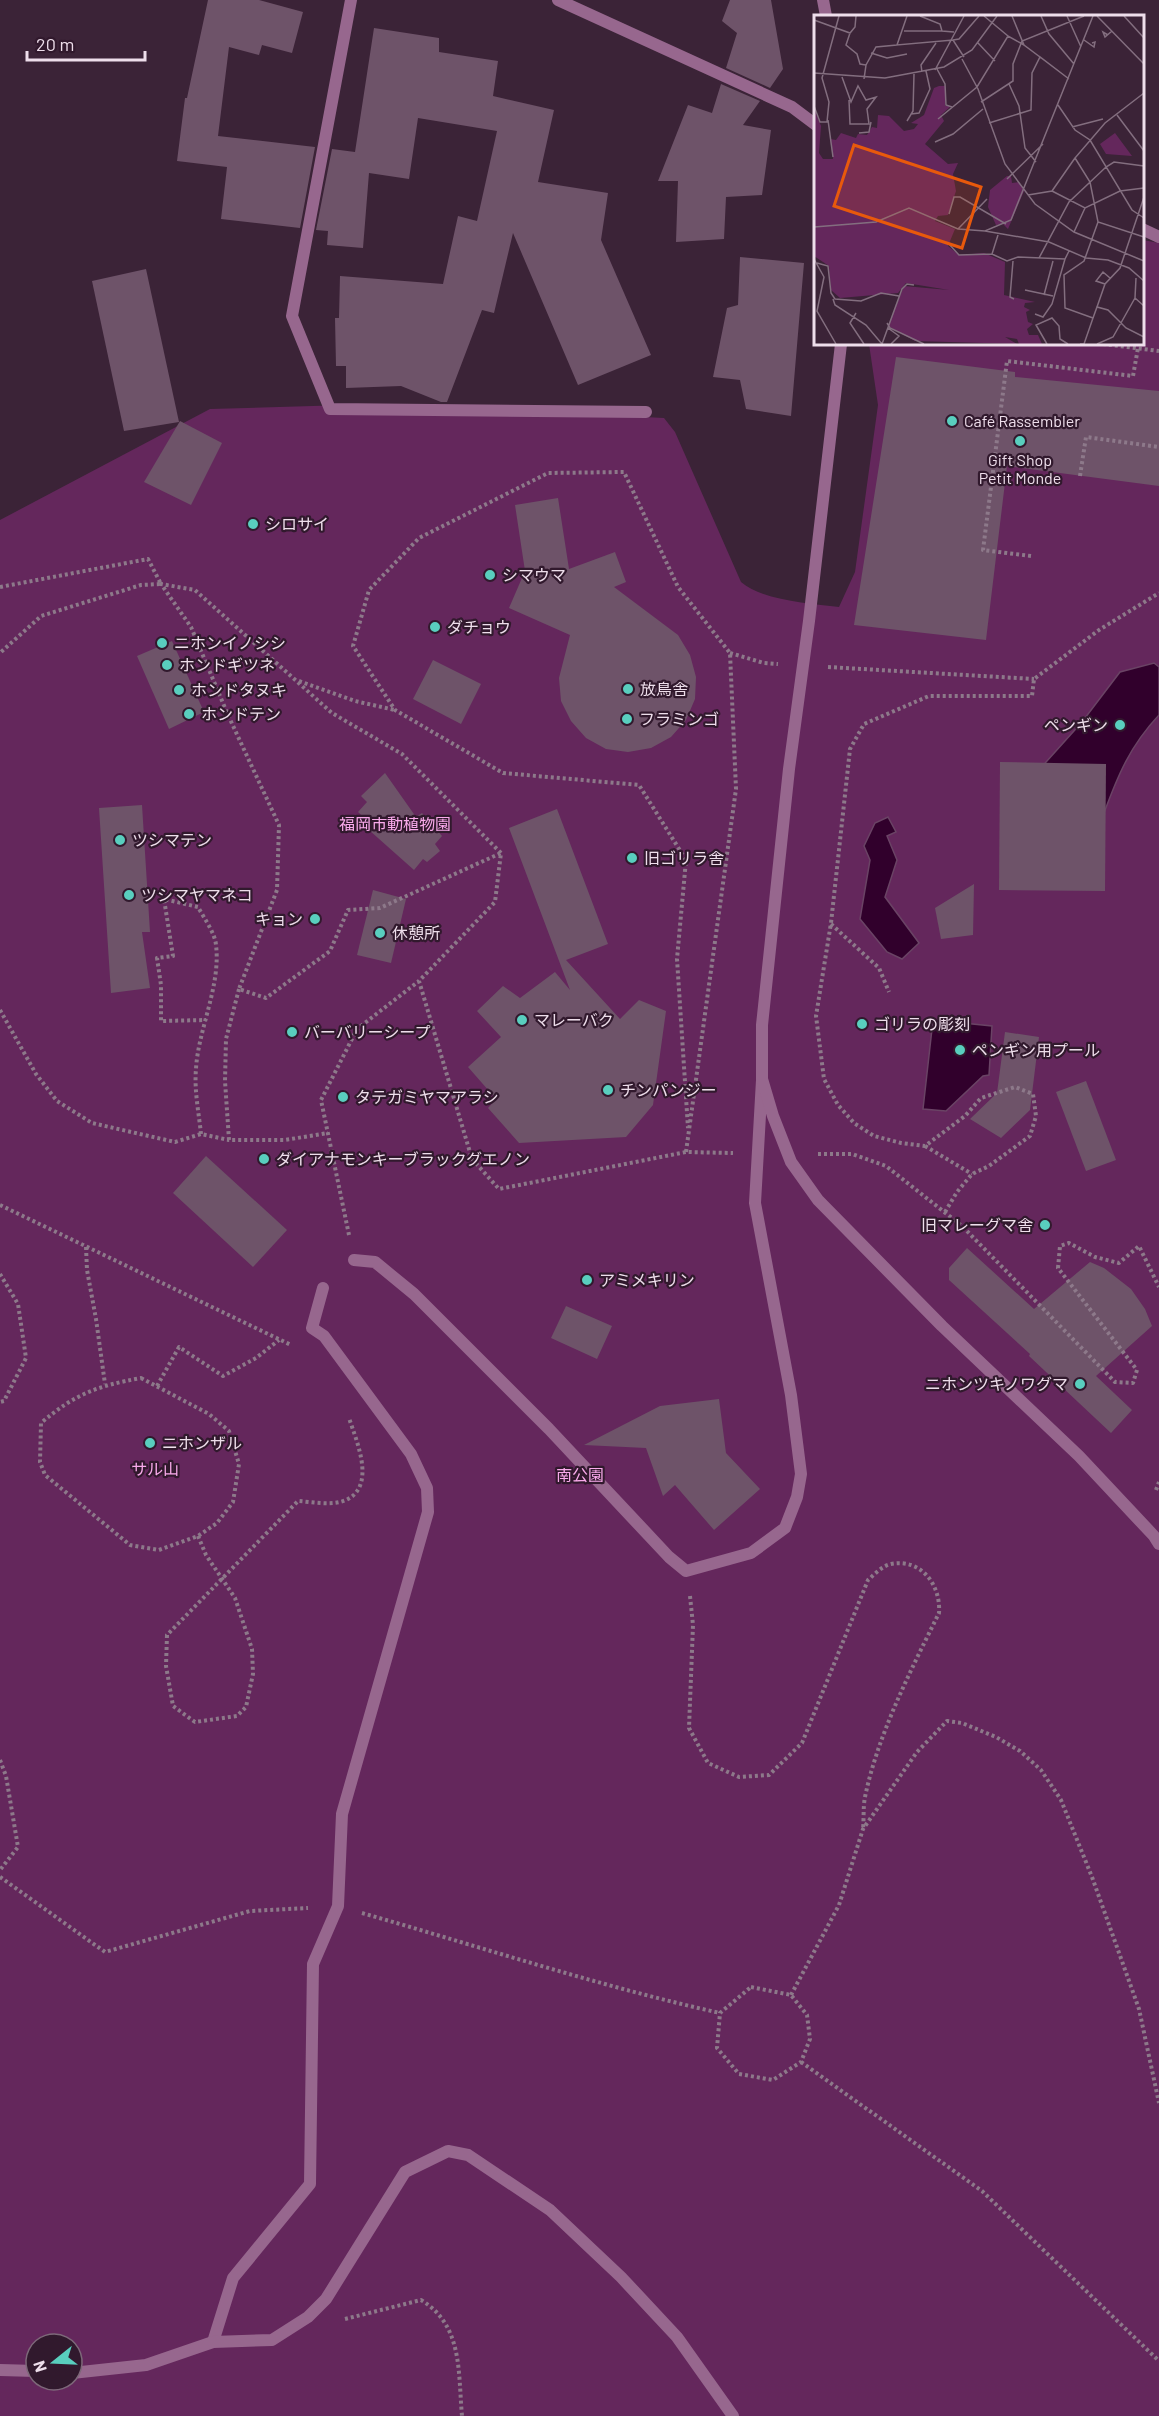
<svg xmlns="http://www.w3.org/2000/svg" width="1159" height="2416" font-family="Barlow,'Noto Sans JP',sans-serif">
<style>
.green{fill:#64275c;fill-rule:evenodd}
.water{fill:#31002c;stroke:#6a4365;stroke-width:1.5}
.building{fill:#6e5369}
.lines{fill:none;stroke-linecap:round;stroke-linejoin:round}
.path{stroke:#8d798a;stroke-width:4;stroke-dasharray:3 3;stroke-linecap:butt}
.service{stroke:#97678e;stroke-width:12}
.minor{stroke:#97678e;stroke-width:12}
.tertiary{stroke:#97678e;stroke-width:12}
.poi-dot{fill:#59cebe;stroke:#31192d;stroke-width:2}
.labels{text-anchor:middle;stroke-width:4.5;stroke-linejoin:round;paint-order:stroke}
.poi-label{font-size:16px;fill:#eedeeb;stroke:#31192d;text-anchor:start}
.park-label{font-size:16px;fill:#f9aaeb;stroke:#31192d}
.inset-road{fill:none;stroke:#836e7f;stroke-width:1.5}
.view{fill:#e8590c;fill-opacity:0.15;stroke:#e8590c;stroke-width:3}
.inset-edge{fill:none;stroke:#eedeeb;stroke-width:3}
</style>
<rect width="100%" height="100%" fill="#3b2337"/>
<!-- green -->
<path class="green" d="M1143 240 1159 243V2416H0V520L210 409 380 404 664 418 675 432 741 582C764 601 809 603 839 607L855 572 878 405 869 344H1142ZM36 2344H72V2380H36Z"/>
<!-- water -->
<g class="water">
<path d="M1154 663 1159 667V715C1130 746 1118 775 1104 813L1029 781 1082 722 1120 672Z"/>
<polygon points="888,817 896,832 887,836 897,860 885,897 919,943 902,959 887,952 860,919 870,860 864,846 875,823"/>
<polygon points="933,1020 992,1026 989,1075 983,1076 946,1111 923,1109"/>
</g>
<!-- building -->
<g class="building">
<polygon points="208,0 259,0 303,12 292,53 262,45 259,55 229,47 218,136 315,147 300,228 221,219 227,167 177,161 185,98 187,98"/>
<polygon points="730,0 771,0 783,69 770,88 726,68 737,33 722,21"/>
<polygon points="374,28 439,38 439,52 498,61 493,96 554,110 538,182 608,193 601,240 651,355 578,385 513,233 494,313 482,310 447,402 441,402 401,386 346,388 346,366 336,366 335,318 339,318 340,276 443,284 458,216 477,221 497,131 418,118 409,179 369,173 363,248 327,245 328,231 316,230 332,149 355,152"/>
<polygon points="721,84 760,101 743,125 771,130 762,195 726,197 724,239 676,242 678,181 658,181 688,105 712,113"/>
<polygon points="740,257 804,263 791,416 746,409 740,380 713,377 727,308 738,305"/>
<polygon points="146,269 179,422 124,431 92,281"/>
<polygon points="896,357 1015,372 1015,377 1159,391 1159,486 1007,466 986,640 854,625"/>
<polygon points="180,421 222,443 191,505 144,482"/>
<polygon points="558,498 569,569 615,552 626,582 614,587 678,635 690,655 696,677 695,699 686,720 671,737 651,748 628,752 606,749 586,738 571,721 561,701 559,678 570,635 509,608 525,571 515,505"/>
<polygon points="172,641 204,712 169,729 137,656"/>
<polygon points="433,660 481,684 461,724 413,699"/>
<polygon points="1000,762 1106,764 1105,891 999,890"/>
<polygon points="385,773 416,817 422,813 442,836 435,844 440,851 427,862 423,859 414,870 369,830 373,826 358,812 367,802 361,796"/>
<polygon points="142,805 150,932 142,932 150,988 111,993 99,808"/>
<polygon points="557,809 608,944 566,960 620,1019 639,1000 666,1011 653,1105 626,1137 519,1143 488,1108 496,1099 468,1067 501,1037 477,1011 503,986 520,998 555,972 570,990 509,828"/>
<polygon points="974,884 973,935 941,939 935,908"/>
<polygon points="373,890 406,899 391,963 357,955"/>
<polygon points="1005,1032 1039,1037 1030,1110 1001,1138 970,1119 997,1093"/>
<polygon points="1086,1081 1116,1160 1086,1171 1056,1092"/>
<polygon points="206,1156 287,1230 253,1267 173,1193"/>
<polygon points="967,1248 1034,1309 1090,1262 1104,1268 1131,1289 1145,1309 1152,1326 1096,1376 1132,1410 1111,1433 1029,1356 1030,1354 949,1280 949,1268"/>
<polygon points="566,1306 612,1326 597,1359 551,1338"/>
<polygon points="719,1399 726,1453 760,1489 714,1530 675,1485 663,1496 646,1448 584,1445 660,1406"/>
</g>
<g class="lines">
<!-- path -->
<g class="path">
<polyline points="1103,344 1159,351"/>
<polyline points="1080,476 1086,437 1159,447"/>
<polyline points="1031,556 983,550 1007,361 1133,376 1138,348"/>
<polyline points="0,587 148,559 161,584 141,585 41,616 0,653"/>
<polyline points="730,653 764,663 778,664"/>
<polyline points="828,667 1034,679"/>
<polyline points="299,681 355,701 395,710"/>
<polyline points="501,853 402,754 332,713 195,590 161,584 191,627 228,715 279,825 277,890 239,989 266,998 330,951 348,910 380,908 501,853 495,902 419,981 472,1159 499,1189 686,1152 733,1153"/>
<polyline points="831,924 879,968 889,992"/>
<polyline points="239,989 226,1039 225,1081 229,1140 285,1140 328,1133"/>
<polyline points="0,1010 36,1074 57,1101 92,1123 175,1142 201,1134 229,1140"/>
<path d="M201 1134C199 1114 194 1090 196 1069 198 1030 221 986 216 945 215 933 204 918 198 907L164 899 173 956 157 958 161 985V1021L206 1020"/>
<polyline points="925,1146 972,1174"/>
<polyline points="686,1152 736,789 730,653 678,587 624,472 548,473 419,538 369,590 353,646 395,710 503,773 639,785 686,860 677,959 688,1128"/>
<polyline points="818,1154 852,1154 886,1166 962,1226 1115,1382 1133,1383 1137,1370 1058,1268 1060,1246 1069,1243 1095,1257 1119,1263 1139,1246 1159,1287"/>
<polyline points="0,1205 291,1345"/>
<polyline points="945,1212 957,1192 972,1174 989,1166 1030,1136 1036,1116 1033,1094 1015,1087 981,1098 965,1116 925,1146 901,1143 874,1136 854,1123 838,1105 824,1079 816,1016 831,923 850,749 864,724 929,696 1032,696 1034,679 1099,630 1159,593"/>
<polyline points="349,1235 321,1100 357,1029 419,981"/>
<polyline points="86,1247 87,1270 96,1319 105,1384"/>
<polyline points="0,1274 18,1304 26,1358 4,1401 0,1402"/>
<path d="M141 1378 209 1414 229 1431 239 1464 233 1502 217 1523 198 1536 159 1550 130 1545 45 1475 40 1462 41 1423C75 1394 97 1386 141 1378Z"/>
<polyline points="157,1386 179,1347 223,1376 256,1358 279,1340"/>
<polyline points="1156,1490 1159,1482"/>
<path d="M198 1536 206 1555 235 1598 252 1649 253 1674 246 1707 237 1716 195 1722 173 1706 166 1666 167 1635 298 1501C313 1502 332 1506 346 1500 377 1486 356 1440 349 1418"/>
<path d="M690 1596 693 1625 689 1728 708 1763 739 1777 769 1775 802 1743 868 1580C875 1574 882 1566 891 1564 922 1558 941 1586 939 1613 911 1670 878 1734 865 1797 863 1807 864 1819 863 1829"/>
<polyline points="0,1760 6,1776 18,1847 0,1870"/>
<polyline points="0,1877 105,1952 250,1911 308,1908"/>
<path d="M362 1913C481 1947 599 1986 720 2013"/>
<polygon points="751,1987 791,1995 807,2015 810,2039 801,2062 773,2080 739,2074 717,2048 720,2013"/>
<polyline points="791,1995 839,1905 863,1829 917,1752 947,1721 962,1723 996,1737 1020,1751 1041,1770 1061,1800 1092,1877 1139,2009 1159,2103"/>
<polyline points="801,2062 982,2191 1159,2361"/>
<path d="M345 2319 421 2300C463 2325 458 2372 462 2416"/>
</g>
<!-- service -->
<g class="service">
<polyline points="1142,229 1159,237"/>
<polyline points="354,1260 375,1262 414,1294 549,1429 669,1557 686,1571 751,1553 785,1528 797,1497 801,1474 791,1395 755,1203 762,1080"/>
<polyline points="213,2342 233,2278 310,2184 313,1964 338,1906 342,1814 428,1512 427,1488 411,1454 324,1336 312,1328 323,1288"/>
<polyline points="0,2370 36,2371"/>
<polyline points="72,2373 146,2365 213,2342 272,2340 308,2317 326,2299 405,2172 448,2151 468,2155 550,2210 621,2277 677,2337 733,2416"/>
</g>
<!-- minor -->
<g class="minor">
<polyline points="351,0 292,316 330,409 646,412"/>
<polyline points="558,0 792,107 816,125"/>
</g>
<!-- tertiary -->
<g class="tertiary">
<polyline points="823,0 826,16"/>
<polyline points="841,344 809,621 789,769 762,1025 762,1079 773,1116 791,1162 818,1200 942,1326 1079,1456 1154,1536 1159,1544"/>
</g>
</g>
<!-- markers -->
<g class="poi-dot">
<circle cx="952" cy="421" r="6"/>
<circle cx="1020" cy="441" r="6"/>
<circle cx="253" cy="524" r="6"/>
<circle cx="490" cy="575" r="6"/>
<circle cx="435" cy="627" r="6"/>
<circle cx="162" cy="643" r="6"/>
<circle cx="167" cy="665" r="6"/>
<circle cx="628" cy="689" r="6"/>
<circle cx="179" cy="690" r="6"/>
<circle cx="189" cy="714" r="6"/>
<circle cx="627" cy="719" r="6"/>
<circle cx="1120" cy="725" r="6"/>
<circle cx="120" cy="840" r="6"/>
<circle cx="632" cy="858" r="6"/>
<circle cx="129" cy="895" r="6"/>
<circle cx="315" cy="919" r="6"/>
<circle cx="380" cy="933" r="6"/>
<circle cx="522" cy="1020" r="6"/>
<circle cx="862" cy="1024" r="6"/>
<circle cx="292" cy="1032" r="6"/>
<circle cx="960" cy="1050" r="6"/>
<circle cx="608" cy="1090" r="6"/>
<circle cx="343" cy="1097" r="6"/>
<circle cx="264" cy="1159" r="6"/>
<circle cx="1045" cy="1225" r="6"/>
<circle cx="587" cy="1280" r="6"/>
<circle cx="1080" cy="1384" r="6"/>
<circle cx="150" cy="1443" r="6"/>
</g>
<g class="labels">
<!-- poi labels -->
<g class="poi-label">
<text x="964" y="427">Café Rassembler</text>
<text x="1020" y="466" text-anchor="middle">Gift Shop<tspan x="1020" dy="18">Petit Monde</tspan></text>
<text x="265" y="530">シロサイ</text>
<text x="502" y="581">シマウマ</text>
<text x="447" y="633">ダチョウ</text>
<text x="174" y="649">ニホンイノシシ</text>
<text x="179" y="671">ホンドギツネ</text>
<text x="640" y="695">放鳥舎</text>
<text x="191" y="696">ホンドタヌキ</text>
<text x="201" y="720">ホンドテン</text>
<text x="639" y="725">フラミンゴ</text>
<text x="1108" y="731" text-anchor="end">ペンギン</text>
<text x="132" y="846">ツシマテン</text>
<text x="644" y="864">旧ゴリラ舎</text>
<text x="141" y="901">ツシマヤマネコ</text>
<text x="303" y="925" text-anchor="end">キョン</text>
<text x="392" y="939">休憩所</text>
<text x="534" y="1026">マレーバク</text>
<text x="874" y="1030">ゴリラの彫刻</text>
<text x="304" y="1038">バーバリーシープ</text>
<text x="972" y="1056">ペンギン用プール</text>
<text x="620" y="1096">チンパンジー</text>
<text x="355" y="1103">タテガミヤマアラシ</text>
<text x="276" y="1165">ダイアナモンキーブラックグエノン</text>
<text x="1033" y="1231" text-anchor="end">旧マレーグマ舎</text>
<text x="599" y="1286">アミメキリン</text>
<text x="1068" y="1390" text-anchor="end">ニホンツキノワグマ</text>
<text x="162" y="1449">ニホンザル</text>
</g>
<!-- park labels -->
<g class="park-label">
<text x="395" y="830">福岡市動植物園</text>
<text x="155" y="1475">サル山</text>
<text x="580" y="1481">南公園</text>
</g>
</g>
<!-- overview -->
<g transform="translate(814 15)">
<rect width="330" height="330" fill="#3b2337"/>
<path d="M125 71H131V91H137L127 100 130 106 111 129 134 149 144 148 139 159 142 176 134 200 124 201 121 206 141 214 134 231 145 240 170 238 191 247 190 280 221 287 211 288 210 292 216 295 212 297 214 307 219 309 213 314 215 320H224L228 329H205L203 324 191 322 203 329 101 326 74 311 90 271 135 275 92 268 84 278 26 283 17 275 15 251 0 241V94L7 111 5 138 9 144H19L16 124 22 125 27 118 42 123 44 119 53 120 58 112 63 113 64 100 75 101 90 116 100 114 104 109 97 108 110 100 120 73ZM301 118 318 141 292 139 286 129ZM193 161H197L198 168 205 167 210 176 194 214 189 209 182 210 174 192 176 175Z" fill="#64275c"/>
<path class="inset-road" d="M93 1 83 30 139 25 150 42M106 1 126 9 128 16 140 17M170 1 194 21M198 1 210 30 226 42M227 1 235 19 260 49M253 1 267 32M283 1 330 49M310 1 330 23M0 5 36 18 41 12 42 1M90 16H128M36 18 32 30 43 39 46 49 52 50 50 64M294 20 289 17 291 22 298 16M139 25 145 24 165 1M270 25 280 32 281 27 278 28M164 28 181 46M57 38 73 43 93 39M148 44 164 74 191 149 221 189 260 217 330 246M52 50 62 32 83 30M123 54 131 69 132 90 138 92M121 55 150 1M108 57 107 50 122 28M0 58 71 63 130 52 158 35 183 1M28 62 37 87 44 71 52 85 62 82 53 94 55 109H36L35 85M195 69 205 91 211 133 222 147M330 78 291 108 261 143 276 167 284 207 330 222M167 87 199 66V49L208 26 270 1M244 90 261 115 276 125 318 195 330 203M0 91 6 107H13L15 87 8 63 25 1M97 99 105 98 116 74 112 56M303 100 330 136M124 104 163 72 194 21 210 30M14 105 19 142M93 106 99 96 100 59M175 108 217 95 218 58 226 42 255 64M258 112 289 104M45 118 55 117 57 107M121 127 139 119 169 94M193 164 229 129M238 176 271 193 306 176 330 173M214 180 238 176 261 143M135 199 140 182H146L192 209M0 212 62 207 95 193 144 214 171 216 197 205 279 1M144 214 173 184M171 216 235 227 272 243 294 245 315 253 330 266M260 217 271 193M184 220 178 239 193 246 204 242 251 244 255 236M135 229 145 240 178 239M225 243 255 187 292 152 300 147 330 151M0 244 10 262 3 296 22 329M199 246 196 282 200 284M3 248 14 251 17 278 21 284 47 286 67 278 85 281M322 263 321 283 330 291M291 269 282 266 289 257 296 263M211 275 239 281M230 280 239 246M19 284 21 290 52 310 68 329M283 292 291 269 306 253 330 182M42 298 36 308 50 329M221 299 229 302 238 289 251 244M279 303 283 292 294 295 312 313 330 322M73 308 76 313 110 329M74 313 85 321 77 329M68 329 88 274 93 269 100 270M233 329 222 310 238 303 245 311 246 324 254 329M266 329H270L279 303 251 293 250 260 270 246 284 207M283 329 299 322 321 283"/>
<path class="view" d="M40 130 167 172 148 233 20 191Z"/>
<rect width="330" height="330" class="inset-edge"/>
</g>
<!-- north arrow -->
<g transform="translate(54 2362) rotate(252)"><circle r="28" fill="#31192d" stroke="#7d6879" stroke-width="1.5"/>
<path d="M0-4.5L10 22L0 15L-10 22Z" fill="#59cebe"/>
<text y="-9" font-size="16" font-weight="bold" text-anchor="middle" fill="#eedeeb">N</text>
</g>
<!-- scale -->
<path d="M27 51v9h118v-9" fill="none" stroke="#eedeeb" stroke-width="3"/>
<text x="36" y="51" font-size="18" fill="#eedeeb" stroke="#31192d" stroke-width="4.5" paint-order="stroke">20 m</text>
</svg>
